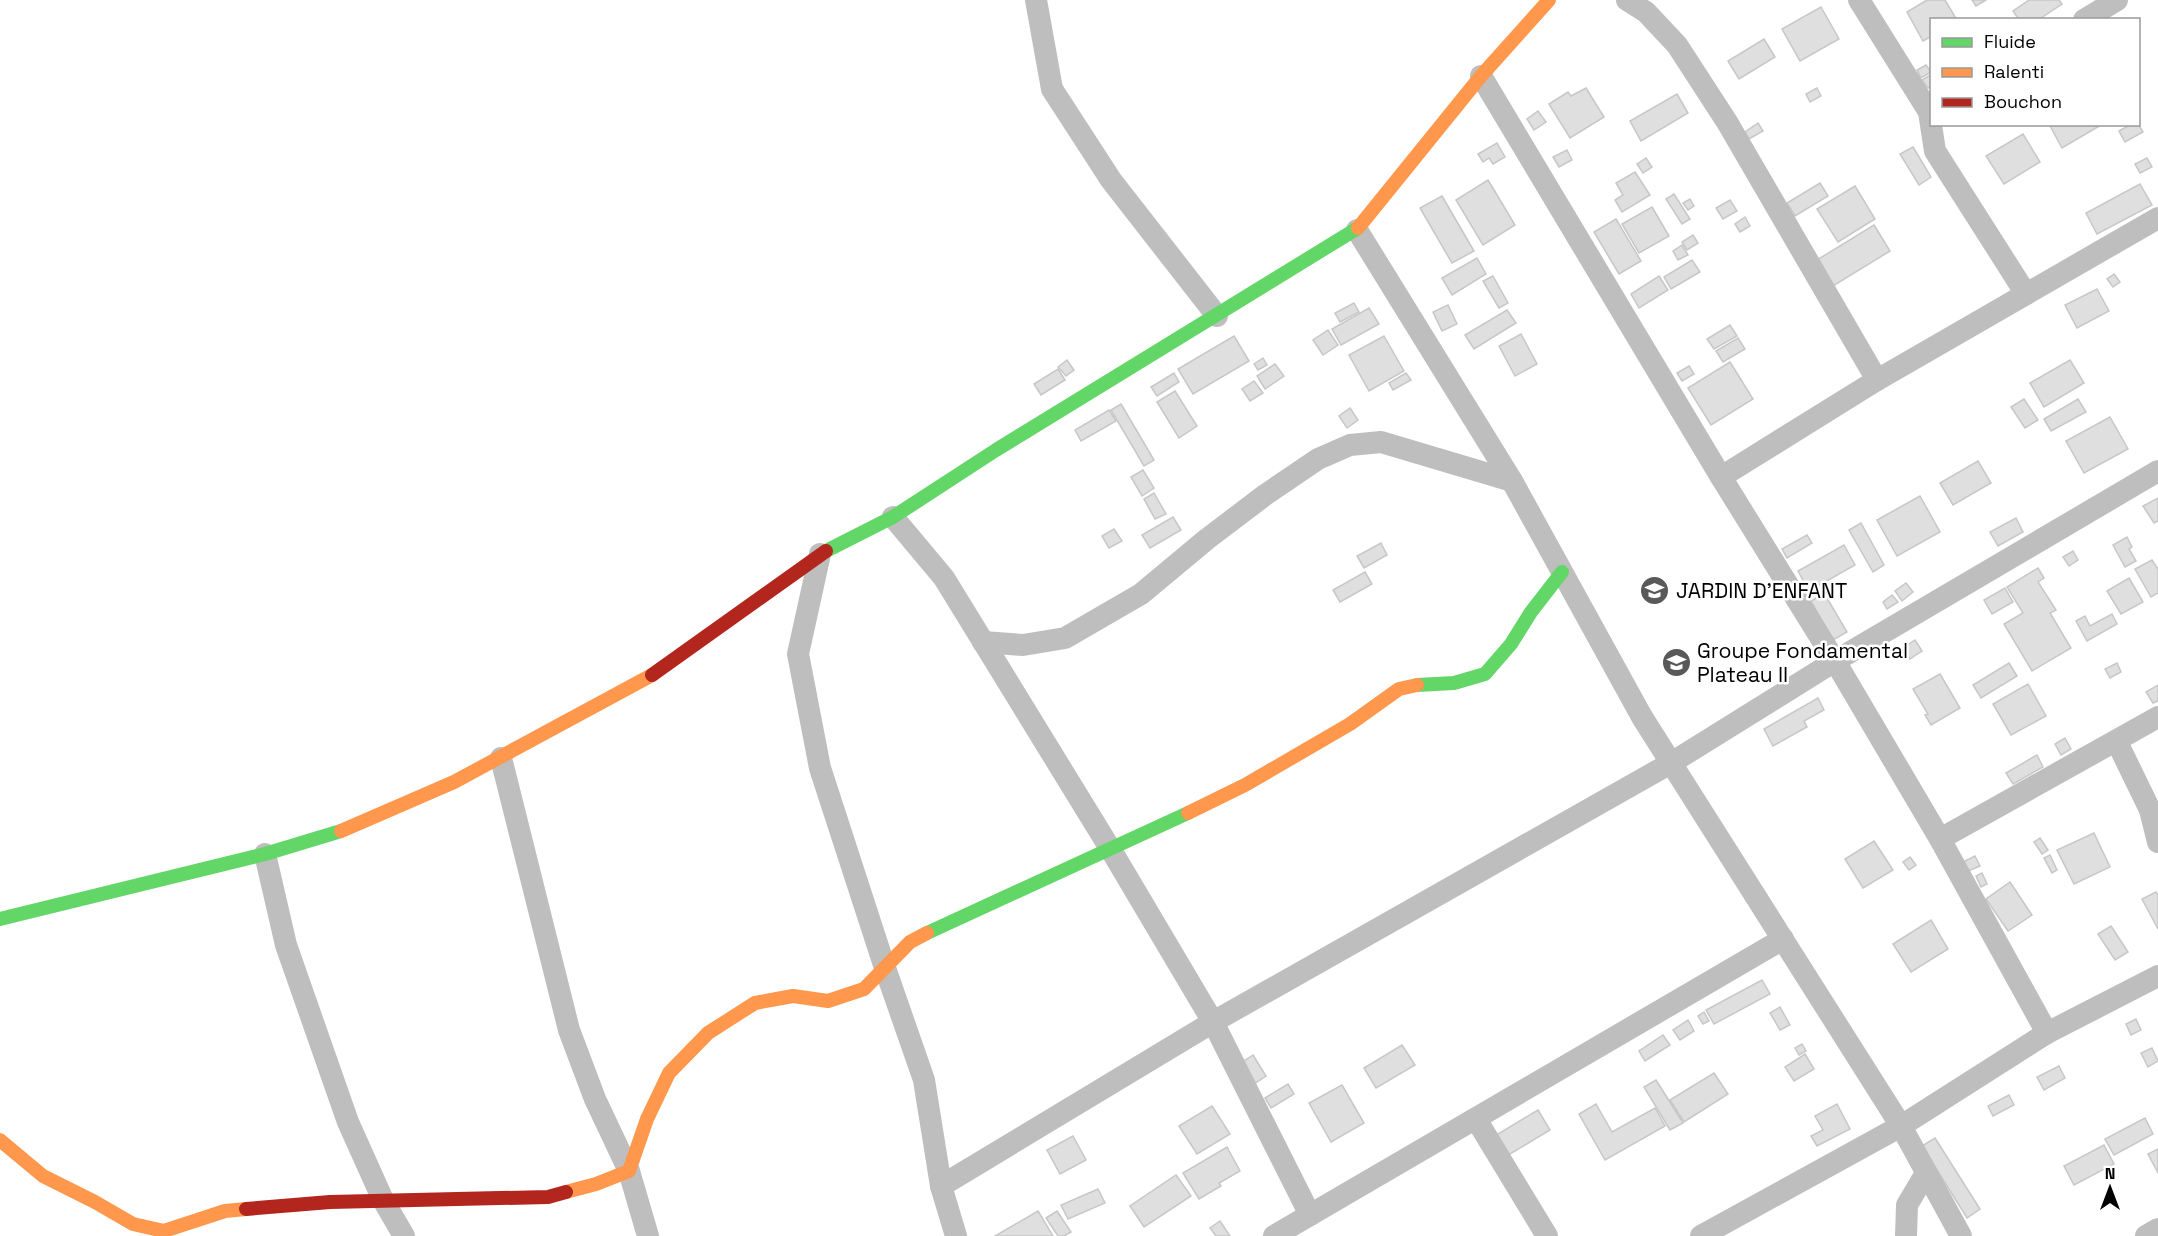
<svg xmlns="http://www.w3.org/2000/svg" width="2158" height="1236" font-family="'Space Grotesk',sans-serif">
<style>
.building{fill:#dfdfdf;stroke:#c7c7c7;stroke-width:1.5}
.lines{fill:none;stroke-linecap:round;stroke-linejoin:round}
.street{stroke:#bebebe;stroke-width:22}
.fast{stroke:#63d668;stroke-width:14}
.slow{stroke:#ff974d;stroke-width:14}
.jam{stroke:#b3261e;stroke-width:14}
.labels{text-anchor:middle;stroke-width:5;stroke-linejoin:round;paint-order:stroke}
.poi-label{font-size:21px;fill:#000;stroke:#fff;text-anchor:start}
</style>
<rect width="100%" height="100%" fill="#fff"/>
<!-- building -->
<g class="building">
<polygon points="1927,0 1945,0 1957,20 1932,20 1932,36 1923,41 1907,12"/>
<polygon points="1972,0 1986,0 1976,6"/>
<polygon points="2029,0 2059,0 2062,4 2038,20 2019,20 2013,11"/>
<polygon points="1821,7 1839,39 1800,61 1782,29"/>
<polygon points="1764,39 1775,57 1739,79 1728,61"/>
<polygon points="1926,65 1931,72 1921,78 1917,70"/>
<polygon points="1932,74 1932,86 1928,88 1922,80"/>
<polygon points="1586,88 1604,117 1570,138 1549,104 1568,92 1571,96"/>
<polygon points="1817,88 1821,96 1810,102 1806,94"/>
<polygon points="1677,94 1688,113 1641,141 1630,121"/>
<polygon points="1538,111 1546,122 1534,130 1527,119"/>
<polygon points="1758,123 1763,131 1749,139 1745,132"/>
<polygon points="2049,124 2101,124 2101,125 2062,148"/>
<polygon points="2131,124 2138,124 2143,132 2125,142 2119,131"/>
<polygon points="2023,134 2040,162 2004,184 1986,156"/>
<polygon points="1497,143 1505,157 1493,164 1489,158 1483,162 1478,154"/>
<polygon points="1913,147 1931,177 1919,185 1900,154"/>
<polygon points="1567,150 1572,160 1559,167 1553,157"/>
<polygon points="1646,158 1652,167 1643,173 1637,164"/>
<polygon points="2147,158 2152,167 2140,173 2135,164"/>
<polygon points="1635,172 1650,195 1622,212 1615,200 1623,195 1616,183"/>
<polygon points="1488,180 1515,225 1483,245 1456,200"/>
<polygon points="1820,183 1828,196 1795,216 1787,203"/>
<polygon points="2140,184 2152,205 2097,234 2086,213"/>
<polygon points="1855,186 1875,219 1838,242 1817,209"/>
<polygon points="1674,194 1690,219 1682,224 1666,199"/>
<polygon points="1442,196 1474,251 1452,263 1420,208"/>
<polygon points="1690,199 1694,206 1688,210 1683,203"/>
<polygon points="1730,200 1737,211 1723,219 1716,208"/>
<polygon points="1652,207 1669,236 1639,253 1622,224"/>
<polygon points="1745,217 1750,226 1740,232 1735,224"/>
<polygon points="1616,219 1641,261 1619,274 1594,232"/>
<polygon points="1874,225 1890,251 1833,286 1817,260"/>
<polygon points="1693,235 1698,243 1687,250 1682,242"/>
<polygon points="1682,245 1688,255 1678,260 1673,251"/>
<polygon points="1477,258 1486,274 1452,295 1442,278"/>
<polygon points="1692,260 1700,272 1671,289 1664,277"/>
<polygon points="2114,274 2120,282 2113,287 2107,279"/>
<polygon points="1493,276 1508,303 1499,308 1483,281"/>
<polygon points="1659,276 1668,290 1639,308 1631,294"/>
<polygon points="2097,289 2109,311 2077,328 2065,305"/>
<polygon points="1354,303 1359,312 1340,322 1335,313"/>
<polygon points="1448,305 1457,324 1442,331 1433,312"/>
<polygon points="1369,308 1379,324 1341,345 1332,329"/>
<polygon points="1507,310 1516,323 1474,349 1465,335"/>
<polygon points="1730,325 1737,336 1714,349 1707,339"/>
<polygon points="1328,330 1338,345 1323,355 1313,340"/>
<polygon points="1521,334 1537,364 1515,376 1499,346"/>
<polygon points="1234,336 1249,361 1193,394 1178,369"/>
<polygon points="1384,336 1404,371 1369,391 1349,355"/>
<polygon points="1738,338 1745,349 1723,362 1716,351"/>
<polygon points="1263,358 1267,365 1258,370 1254,364"/>
<polygon points="1067,360 1074,370 1066,376 1058,367"/>
<polygon points="2070,360 2084,383 2044,407 2030,383"/>
<polygon points="1730,362 1753,399 1711,425 1688,388"/>
<polygon points="1275,364 1284,376 1265,389 1257,376"/>
<polygon points="1689,366 1694,374 1682,381 1677,373"/>
<polygon points="1058,369 1065,380 1041,395 1034,384"/>
<polygon points="1174,373 1179,382 1157,396 1151,387"/>
<polygon points="1406,373 1411,380 1393,390 1389,383"/>
<polygon points="1254,381 1263,393 1250,401 1242,389"/>
<polygon points="1175,391 1197,426 1179,438 1157,402"/>
<polygon points="2024,399 2038,420 2025,428 2011,407"/>
<polygon points="2078,399 2086,412 2051,431 2044,419"/>
<polygon points="1121,404 1154,460 1144,466 1111,410"/>
<polygon points="1350,408 1358,420 1347,428 1339,416"/>
<polygon points="1109,410 1116,421 1081,441 1075,430"/>
<polygon points="2110,417 2128,449 2084,473 2066,441"/>
<polygon points="1978,461 1991,483 1953,505 1940,483"/>
<polygon points="1143,470 1154,488 1142,496 1131,477"/>
<polygon points="1154,493 1166,514 1155,519 1144,499"/>
<polygon points="1920,496 1940,532 1897,556 1877,520"/>
<polygon points="2158,498 2158,521 2154,523 2143,506"/>
<polygon points="1173,517 1181,530 1150,548 1142,535"/>
<polygon points="2016,518 2023,532 1998,546 1990,532"/>
<polygon points="1861,523 1884,565 1873,572 1849,530"/>
<polygon points="1114,529 1122,541 1109,548 1102,536"/>
<polygon points="1807,535 1812,543 1787,558 1782,549"/>
<polygon points="2127,537 2132,547 2129,549 2136,561 2125,567 2113,545"/>
<polygon points="1381,543 1387,555 1364,568 1357,556"/>
<polygon points="1844,545 1855,565 1809,591 1798,571"/>
<polygon points="2073,551 2078,560 2069,566 2063,557"/>
<polygon points="2152,560 2158,569 2158,593 2151,597 2135,569"/>
<polygon points="2038,568 2044,578 2038,582 2056,610 2050,613 2071,648 2032,671 2004,624 2023,613 2007,587"/>
<polygon points="1365,572 1372,584 1340,602 1333,590"/>
<polygon points="2129,578 2143,602 2121,614 2107,591"/>
<polygon points="1906,583 1913,592 1902,601 1895,591"/>
<polygon points="2005,588 2013,602 1992,614 1984,600"/>
<polygon points="1824,593 1847,632 1833,640 1811,601"/>
<polygon points="1892,595 1898,602 1887,609 1883,602"/>
<polygon points="2112,614 2117,624 2087,641 2076,621 2085,616 2090,626"/>
<polygon points="1915,640 1922,651 1910,659 1903,648"/>
<polygon points="2009,663 2017,676 1981,698 1973,685"/>
<polygon points="2117,663 2121,672 2110,678 2105,669"/>
<polygon points="1940,674 1960,708 1931,725 1925,715 1928,714 1913,689"/>
<polygon points="2028,684 2046,716 2011,735 1993,704"/>
<polygon points="2158,685 2158,701 2153,703 2146,692"/>
<polygon points="1818,698 1824,710 1804,721 1807,727 1773,746 1764,729"/>
<polygon points="2065,738 2071,749 2061,755 2055,744"/>
<polygon points="2037,755 2043,767 2013,784 2006,773"/>
<polygon points="2094,833 2110,867 2074,884 2057,850"/>
<polygon points="2040,838 2048,850 2042,854 2034,842"/>
<polygon points="1874,841 1893,870 1863,888 1845,859"/>
<polygon points="2050,855 2057,870 2052,873 2044,858"/>
<polygon points="1975,856 1980,866 1968,871 1963,862"/>
<polygon points="1910,857 1916,865 1909,870 1903,862"/>
<polygon points="1982,873 1987,884 1981,887 1976,876"/>
<polygon points="2010,882 2032,915 2008,931 1986,899"/>
<polygon points="2156,892 2158,895 2158,929 2142,899"/>
<polygon points="1931,920 1948,949 1911,972 1893,944"/>
<polygon points="2111,926 2128,952 2115,960 2098,934"/>
<polygon points="1762,980 1770,994 1714,1024 1706,1010"/>
<polygon points="1780,1007 1790,1025 1780,1030 1770,1013"/>
<polygon points="1704,1012 1709,1021 1703,1024 1698,1016"/>
<polygon points="2136,1019 2141,1030 2131,1035 2126,1024"/>
<polygon points="1688,1020 1694,1031 1680,1040 1673,1030"/>
<polygon points="1663,1035 1670,1045 1645,1061 1639,1051"/>
<polygon points="1802,1044 1806,1051 1799,1055 1795,1048"/>
<polygon points="1402,1045 1415,1065 1376,1088 1364,1068"/>
<polygon points="2152,1048 2158,1061 2148,1067 2141,1053"/>
<polygon points="1805,1054 1814,1069 1794,1081 1785,1067"/>
<polygon points="1253,1055 1266,1076 1254,1084 1241,1063"/>
<polygon points="2059,1066 2065,1078 2044,1090 2037,1077"/>
<polygon points="1714,1073 1728,1094 1684,1122 1670,1100"/>
<polygon points="1656,1080 1683,1123 1670,1130 1644,1087"/>
<polygon points="1288,1084 1294,1094 1271,1108 1265,1098"/>
<polygon points="1342,1085 1364,1123 1331,1142 1309,1103"/>
<polygon points="2009,1095 2014,1105 1993,1116 1988,1106"/>
<polygon points="1596,1104 1612,1132 1655,1108 1665,1126 1605,1160 1579,1114"/>
<polygon points="1837,1104 1850,1129 1817,1146 1811,1136 1823,1130 1815,1116"/>
<polygon points="1212,1106 1230,1134 1197,1154 1179,1126"/>
<polygon points="1538,1110 1550,1130 1505,1157 1493,1137"/>
<polygon points="2145,1118 2153,1134 2114,1155 2105,1139"/>
<polygon points="1073,1136 1086,1160 1060,1174 1047,1150"/>
<polygon points="1935,1138 1980,1209 1967,1218 1922,1146"/>
<polygon points="2104,1145 2114,1164 2074,1185 2064,1166"/>
<polygon points="1227,1147 1240,1171 1219,1183 1221,1186 1199,1199 1183,1173"/>
<polygon points="2158,1149 2158,1173 2148,1154"/>
<polygon points="1176,1175 1191,1196 1144,1227 1130,1206"/>
<polygon points="1098,1189 1105,1203 1068,1219 1061,1205"/>
<polygon points="1038,1211 1053,1236 995,1236"/>
<polygon points="1057,1211 1071,1232 1064,1236 1058,1236 1046,1218"/>
<polygon points="1220,1221 1230,1236 1216,1236 1210,1228"/>
</g>
<g class="lines">
<!-- street -->
<g class="street">
<polyline points="1036,0 1052,89 1111,180 1217,316"/>
<polyline points="1627,0 1646,12 1677,45 1727,122 1877,380"/>
<polyline points="1859,0 1929,112 1935,151 2026,294"/>
<polyline points="2084,20 2117,0"/>
<polyline points="1481,76 1721,477 1835,661 1940,839 2047,1033"/>
<polyline points="1357,230 1512,481 1642,717 1901,1126 1961,1236"/>
<polyline points="1721,477 1877,380 2158,218"/>
<polyline points="893,517 944,578 1111,850 1213,1022 1310,1215"/>
<polyline points="820,554 798,654 820,768 885,968 924,1080 941,1186 956,1236"/>
<polyline points="983,642 1023,645 1065,638 1141,594 1207,539 1265,495 1318,459 1350,445 1381,442 1512,481"/>
<polyline points="2117,742 2150,810 2158,842"/>
<polyline points="501,758 569,1030 595,1099 629,1171 648,1236"/>
<polyline points="1940,839 2158,717"/>
<polyline points="265,854 286,945 348,1122 383,1200 404,1236"/>
<polyline points="1476,1119 1547,1236"/>
<polyline points="941,1186 1213,1022 1671,763 1835,661 2158,471"/>
<polyline points="1274,1236 1783,939"/>
<polyline points="1701,1236 1901,1126 2047,1033 2158,976"/>
<polyline points="1906,1236 1907,1205 1926,1173"/>
<polyline points="2146,1236 2158,1229"/>
</g>
<!-- fast -->
<g class="fast">
<polyline points="826,551 893,517 996,450 1358,228"/>
<polyline points="1417,685 1454,683 1485,674 1511,644 1531,612 1562,572"/>
<polyline points="0,919 265,854 341,831"/>
<polyline points="927,933 1188,813"/>
</g>
<!-- slow -->
<g class="slow">
<polyline points="1358,228 1481,76 1549,0"/>
<polyline points="1188,813 1245,785 1350,724 1399,689 1417,685"/>
<polyline points="341,831 454,782 652,675"/>
<polyline points="0,1140 43,1176 95,1202 133,1224 164,1231 225,1211 246,1209"/>
<polyline points="566,1192 596,1184 629,1171 647,1119 669,1073 708,1033 755,1003 793,996 828,1001 864,989 910,942 927,933"/>
</g>
<!-- jam -->
<g class="jam">
<polyline points="652,675 826,551"/>
<polyline points="246,1209 330,1202 548,1197 566,1192"/>
</g>
</g>
<!-- icons -->
<defs>
<symbol id="school-disc" viewBox="-11 -11 22 22"><circle r="9.5" fill="#595959" stroke="#fff"/><path d="M0-5L7-2L0 1L-7-2ZM-4 1L0 2.5L4 1V4Q0 6-4 4Z" fill="#fff"/></symbol>
</defs>
<g fill-rule="evenodd">
<use href="#school-disc" x="1638" y="574" width="33" height="33"/>
<use href="#school-disc" x="1660" y="646" width="33" height="33"/>
</g>
<g class="labels">
<!-- poi labels -->
<g class="poi-label">
<text x="1676" y="598">JARDIN D'ENFANT</text>
<text x="1697" y="658">Groupe Fondamental<tspan x="1697" dy="24">Plateau II</tspan></text>
</g>
</g>
<!-- legend -->
<rect x="1930" y="18" width="210" height="108" fill="#ffffff" stroke="#999999" stroke-width="1.5"/>
<rect x="1942" y="38" width="30" height="9" fill="#63d668" stroke="#999999" stroke-width="1.5"/>
<text x="1984" y="48" font-size="18" fill="#000000">Fluide</text>
<rect x="1942" y="68" width="30" height="9" fill="#ff974d" stroke="#999999" stroke-width="1.5"/>
<text x="1984" y="78" font-size="18" fill="#000000">Ralenti</text>
<rect x="1942" y="98" width="30" height="9" fill="#b3261e" stroke="#999999" stroke-width="1.5"/>
<text x="1984" y="108" font-size="18" fill="#000000">Bouchon</text>
<!-- north arrow -->
<g transform="translate(2110 1188)" stroke="#ffffff" stroke-width="4.5" paint-order="stroke">
<path d="M0-4.5L10 22L0 15L-10 22Z" fill="#000000"/>
<text y="-9" font-size="16" font-weight="bold" text-anchor="middle" fill="#000000">N</text>
</g>
</svg>
